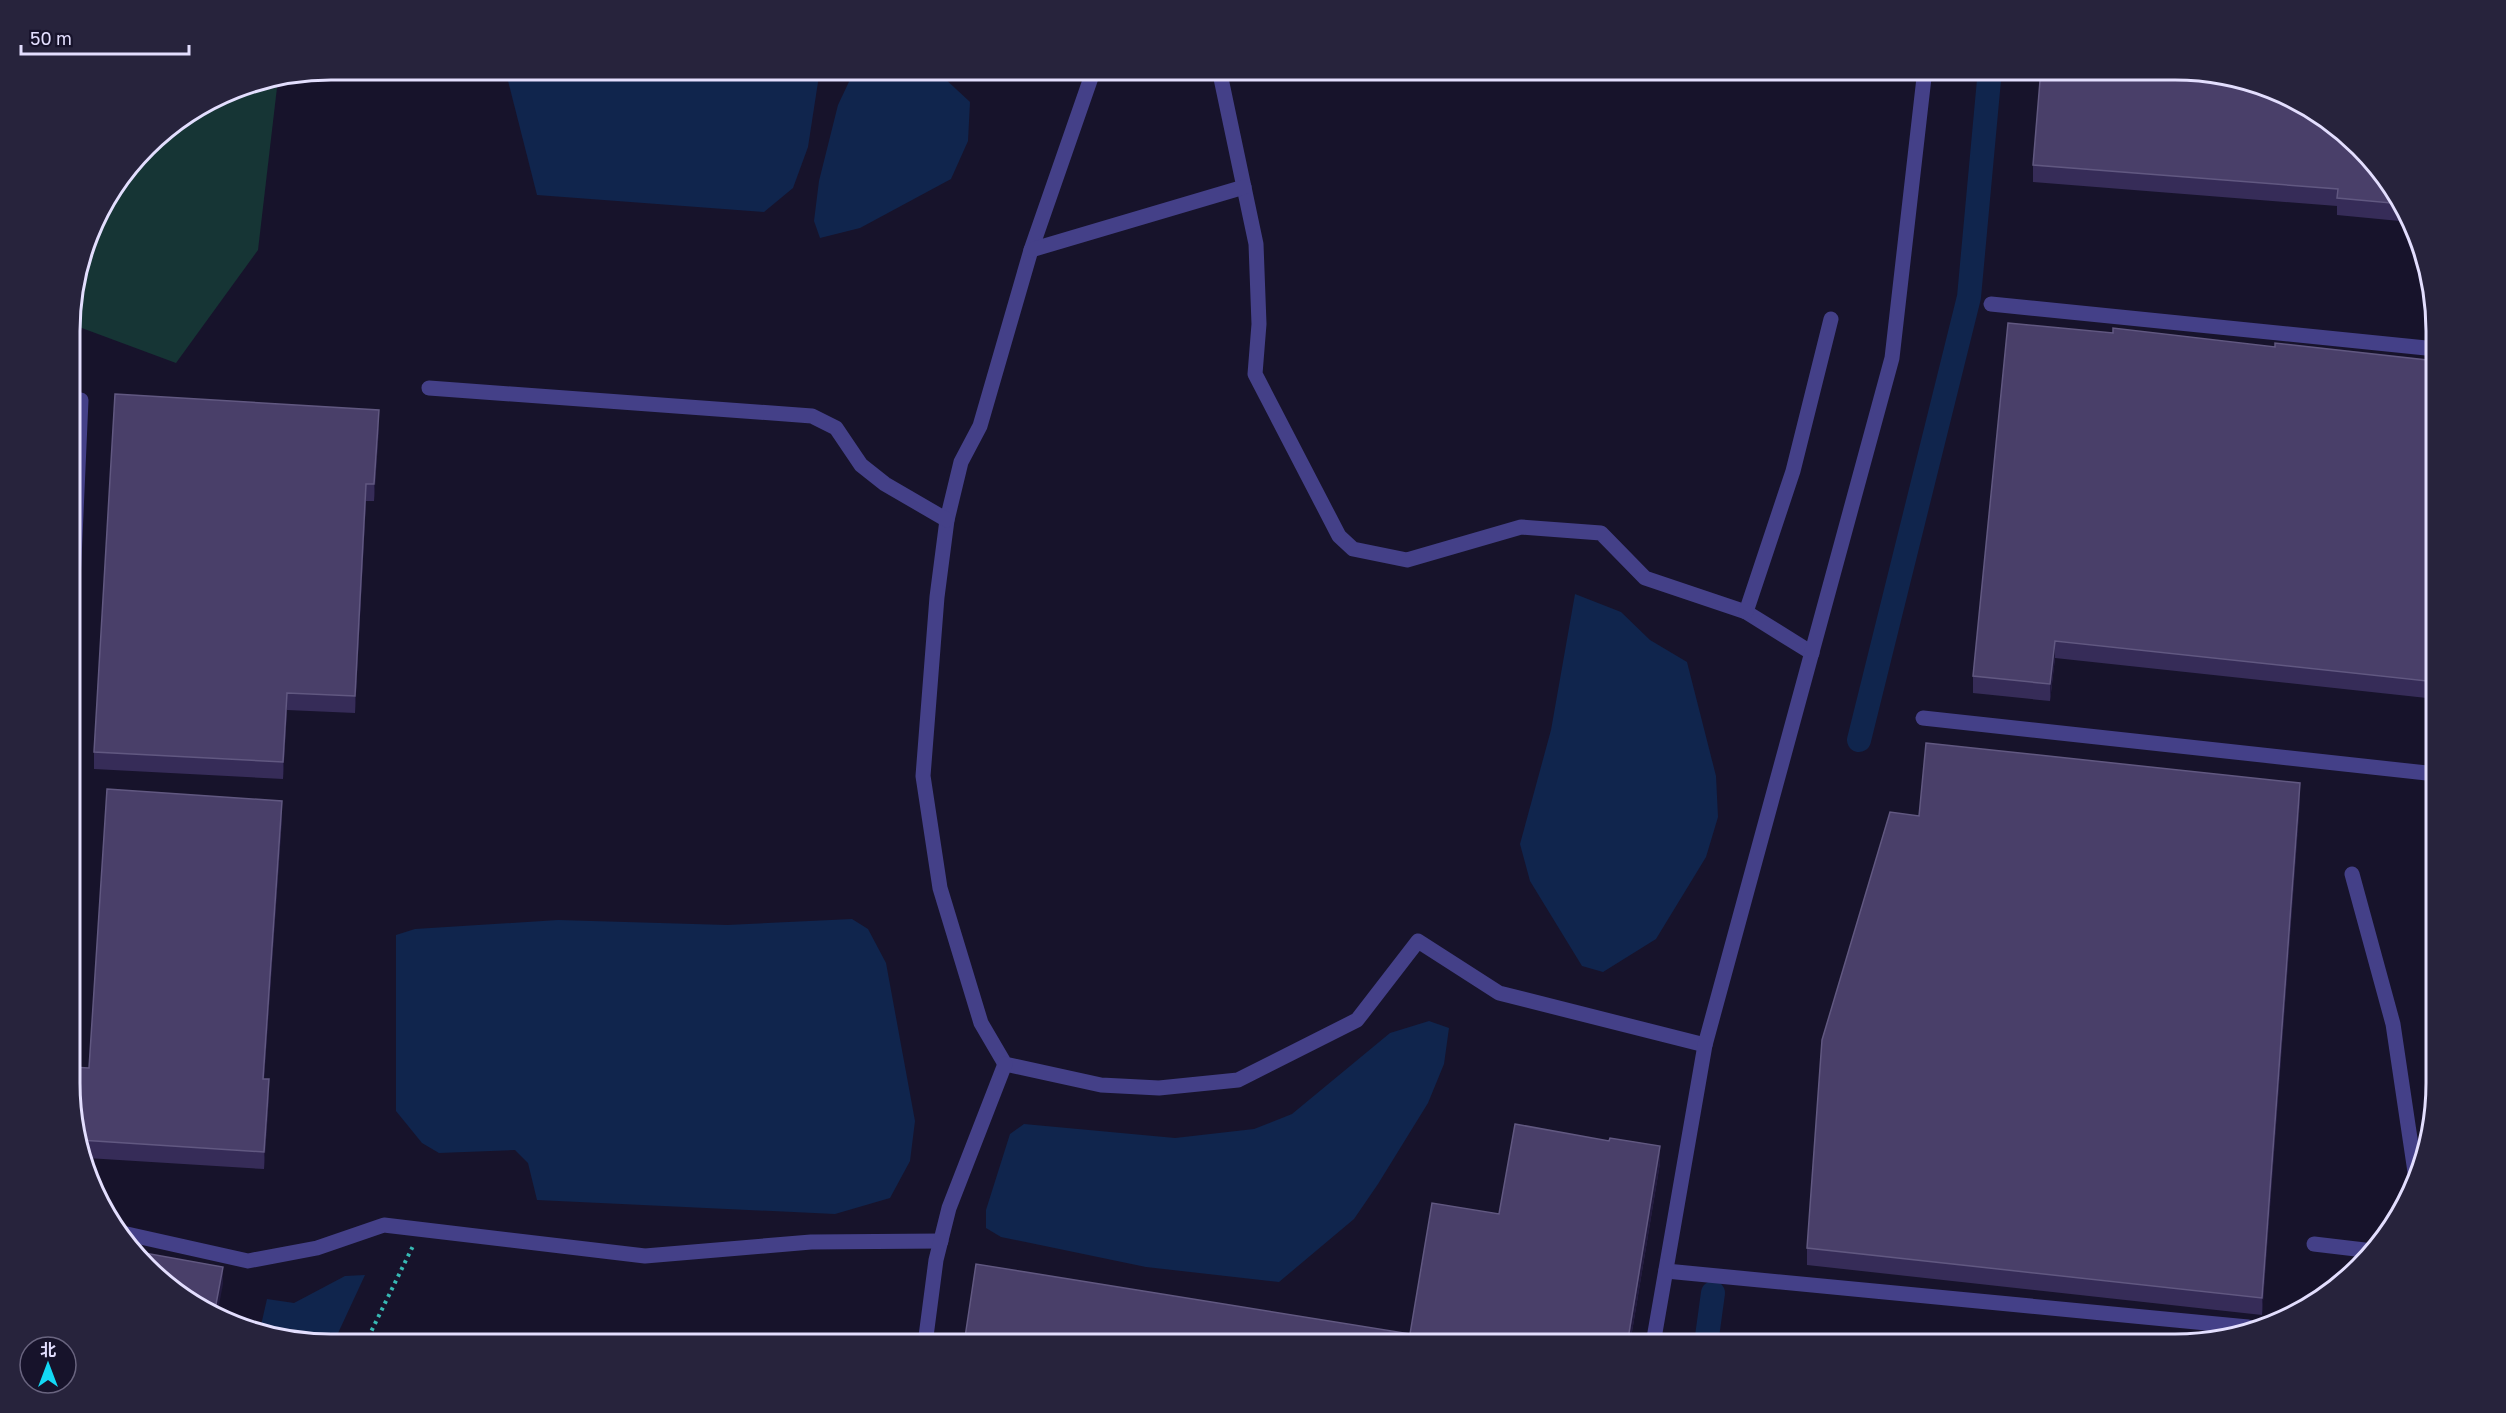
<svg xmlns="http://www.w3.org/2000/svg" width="2506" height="1413" font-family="'Golos Text','Noto Sans SC',sans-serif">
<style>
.green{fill:#163535}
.water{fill:#10254d}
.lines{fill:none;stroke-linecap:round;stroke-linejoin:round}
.canal{stroke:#10254d;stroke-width:24}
.path{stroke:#37b9b4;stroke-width:4;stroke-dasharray:3 4.5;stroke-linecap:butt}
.minor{stroke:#444088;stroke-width:15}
.wall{fill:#362c58}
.shaded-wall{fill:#221a3e}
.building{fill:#493f69;stroke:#615881;stroke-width:1.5}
.rim{fill:none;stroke:#e3defe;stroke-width:3}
</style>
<rect width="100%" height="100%" fill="#17132b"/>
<!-- green -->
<polygon class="green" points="278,79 258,250 176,363 71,324 71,297 96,214 158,134 231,89"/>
<!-- water -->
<g class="water">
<polygon points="505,69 820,69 808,147 793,188 764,212 537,195"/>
<polygon points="855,69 881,69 942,76 970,102 968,141 951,179 860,228 820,238 814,221 819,181 838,105"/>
<polygon points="1575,594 1621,612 1650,640 1687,662 1716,776 1718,817 1706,857 1656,939 1603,972 1582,966 1530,881 1520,844 1551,730"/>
<polygon points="852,919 868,929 886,963 915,1121 910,1161 890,1198 835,1214 537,1200 528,1163 515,1150 439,1153 422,1143 396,1111 396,935 415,929 558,920 727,925"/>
<polygon points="1429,1021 1449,1028 1444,1064 1428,1103 1378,1184 1354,1219 1279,1282 1146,1267 1001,1237 986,1228 986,1210 1010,1134 1024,1124 1175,1138 1254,1129 1292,1114 1390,1033"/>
<polygon points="365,1275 333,1344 259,1334 267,1299 294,1303 345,1276"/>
</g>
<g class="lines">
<!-- canal -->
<g class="canal">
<polyline points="1859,740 1969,297 1990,69"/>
<polyline points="1706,1344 1713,1293"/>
</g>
<!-- path -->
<polyline class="path" points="365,1344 413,1246"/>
<!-- minor -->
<g class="minor">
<polyline points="1094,69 1031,250 980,426 961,462 947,520 937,597 923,776 940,888 981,1023 1005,1064 1101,1085 1159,1088 1238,1080 1357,1020 1418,941 1499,993 1705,1045"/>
<polyline points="1219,69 1256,244 1259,324 1255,374 1339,536 1353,549 1407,560 1521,527 1601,533 1645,578 1746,612 1812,653"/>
<polyline points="1031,250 1244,187"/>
<polyline points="1991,304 2436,349"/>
<polyline points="429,388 812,416 836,428 861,465 885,484 947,520"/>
<polyline points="1746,612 1793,471 1831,319"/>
<polyline points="71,627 81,400"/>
<polyline points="1923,718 2436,774"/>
<polyline points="2352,874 2393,1024 2415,1172"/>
<polyline points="118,1232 248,1261 317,1248 384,1225 645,1256 811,1242 941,1241"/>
<polyline points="2314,1244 2373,1251"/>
<polyline points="1666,1271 2248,1327"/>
<polyline points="925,1344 936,1260 949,1208 1005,1064"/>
<polyline points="1653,1344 1705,1045 1892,358 1925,69"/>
</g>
</g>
<!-- wall -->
<g class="wall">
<polygon points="2033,165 2393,185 2410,219 2410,222 2337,215 2337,206 2033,182"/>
<polygon points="2113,333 2436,361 2436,699 2055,658 2050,701 1973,693 1973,676"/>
<polygon points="379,427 374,501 366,501 355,713 287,710 283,779 94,769 94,752"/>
<polygon points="2300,800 2262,1315 1807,1265 1807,1248 1919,816"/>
<polygon points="282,818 264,1079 269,1096 264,1169 87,1158 71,1116 89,1068"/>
<polygon points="1660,1163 1630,1344 964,1344 1410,1334 1499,1214"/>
</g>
<!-- shaded-wall -->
<g class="shaded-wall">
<polygon points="379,410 379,427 374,501 374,484"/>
<polygon points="366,484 366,501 355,713 355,696"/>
<polygon points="2055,641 2055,658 2050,701 2050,684"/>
<polygon points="287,693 287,710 283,779 283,762"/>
<polygon points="2300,783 2300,800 2262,1315 2262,1298"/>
<polygon points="282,801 282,818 263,1096 263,1079"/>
<polygon points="269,1079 269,1096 264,1169 264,1152"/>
<polygon points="1660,1146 1660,1163 1630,1344 1628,1344"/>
<polygon points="223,1267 223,1284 217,1316 214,1315"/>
</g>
<!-- building -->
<g class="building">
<polygon points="2041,69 2176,69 2244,78 2306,104 2393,185 2402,204 2337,198 2338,189 2033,165"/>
<polygon points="2008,323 2113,333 2113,328 2275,347 2275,343 2436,361 2436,682 2055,641 2050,684 1973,676"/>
<polygon points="115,394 379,410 374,484 366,484 355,696 287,693 283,762 94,752"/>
<polygon points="1926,743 2300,783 2262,1298 1807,1248 1822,1040 1890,812 1919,816"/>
<polygon points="107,789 282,801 263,1079 269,1079 264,1152 80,1140 71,1116 71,1086 72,1067 89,1068"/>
<polygon points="1515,1124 1609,1141 1610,1138 1660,1146 1628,1339 1623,1339 1622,1344 964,1344 976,1264 1410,1334 1432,1203 1499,1214"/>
<polygon points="139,1252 223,1267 214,1315 200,1309"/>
</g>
<!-- crop -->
<path d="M0 0H2506V1413H0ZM331 80H2175A251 251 0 0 1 2426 331V1083A251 251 0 0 1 2175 1334H331A251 251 0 0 1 80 1083V331A251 251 0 0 1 331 80Z" fill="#27233c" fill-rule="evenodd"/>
<path class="rim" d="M331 80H2175A251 251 0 0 1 2426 331V1083A251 251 0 0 1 2175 1334H331A251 251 0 0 1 80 1083V331A251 251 0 0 1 331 80Z"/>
<!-- north arrow -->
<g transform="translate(48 1365)"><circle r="28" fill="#17132b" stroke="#69647f" stroke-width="1.5"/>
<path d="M0-4.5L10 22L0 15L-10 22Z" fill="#13d9f5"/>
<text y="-9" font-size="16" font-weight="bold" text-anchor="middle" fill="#e3defe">北</text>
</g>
<!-- scale -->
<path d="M21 45v9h168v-9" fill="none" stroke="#e3defe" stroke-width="3"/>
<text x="30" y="45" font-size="18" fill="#e3defe" stroke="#17132b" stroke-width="4.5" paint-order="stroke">50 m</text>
</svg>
